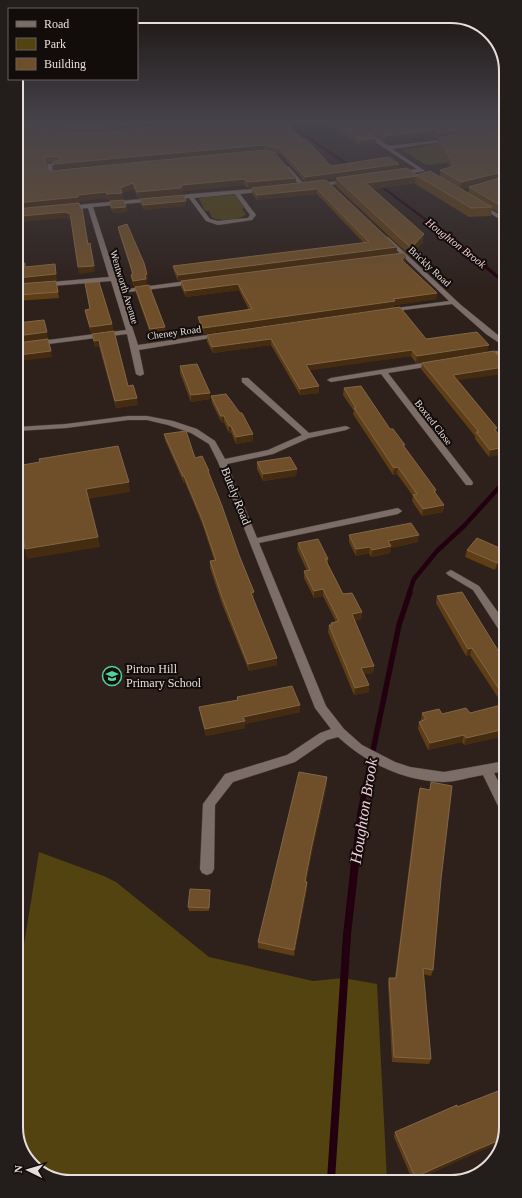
<svg xmlns="http://www.w3.org/2000/svg" width="522" height="1198" font-family="'Times New Roman',serif">
<style>
.green{fill:#534311}
.lines{fill:none;stroke-linecap:round;stroke-linejoin:round}
.stream-far4{stroke:#23000f;stroke-width:2.5}
.stream-far3{stroke:#23000f;stroke-width:3.5}
.stream-far2{stroke:#23000f;stroke-width:4.5}
.stream-far1{stroke:#23000f;stroke-width:5.5}
.stream{stroke:#23000f;stroke-width:8}
.minor-casing{stroke:#483e3a;stroke-width:1}
.secondary-casing{stroke:#483e3a;stroke-width:1}
.minor{fill:#7c6d67;fill-rule:evenodd}
.secondary{fill:#7c6d67;fill-rule:evenodd}
.wall{fill:#5f3e15;fill-rule:evenodd}
.shaded-wall{fill:#452b0f}
.building{fill:#6e4f2a;stroke:#816646}
.labels{text-anchor:middle;stroke-width:4;stroke-linejoin:round;paint-order:stroke}
.far-street-label{font-size:10px;fill:#e7dedb;stroke:#120c0a}
.far-water-label{font-size:11px;font-style:italic;fill:#f4ccd9;stroke:#120c0a}
.street-label{font-size:12px;fill:#e7dedb;stroke:#120c0a}
.poi-label{font-size:12px;fill:#e7dedb;stroke:#120c0a;text-anchor:start}
.near-water-label{font-size:16px;font-style:italic;fill:#f4ccd9;stroke:#120c0a}
.rim{fill:none;stroke:#e7dedb;stroke-width:2}
</style>
<rect width="100%" height="100%" fill="#2e211c"/>
<!-- green -->
<g class="green">
<polygon points="450,142 452,162 430,165 424,164 402,150"/>
<path d="M235 195 237 196 244 207 242 209 246 214C240 221 220 221 212 218L209 211H205L199 199 204 197Z"/>
<polygon points="39,852 104,876 116,882 209,957 313,981 343,978 377,984 387,1180 67,1182 38,1171 19,1145 19,975"/>
</g>
<g class="lines">
<!-- stream-far4 -->
<g class="stream-far4">
<polyline points="293,122 297,130 351,167"/>
<polyline points="378,184 453,240"/>
</g>
<!-- stream-far3 -->
<polyline class="stream-far3" points="452,239 504,282"/>
<!-- stream-far2 -->
<polyline class="stream-far2" points="409,593 414,579 437,551 464,526 504,482"/>
<!-- stream-far1 -->
<polyline class="stream-far1" points="355,855 360,813 399,625 410,592"/>
<!-- stream -->
<polyline class="stream" points="331,1180 347,935 356,854"/>
<defs>
<g id="minor">
<polygon points="349,122 354,122 389,146 451,139 453,140 392,149 425,171 399,175 397,174 397,172 417,169 363,134"/>
<polygon points="60,163 60,165 52,166 53,171 64,171 64,173 49,174 47,164"/>
<polygon points="285,167 289,167 305,185 305,187 301,187 285,169"/>
<polygon points="348,179 351,181 350,182 316,187 313,185"/>
<path d="M265 188 267 189V191L240 194 256 215 252 220 218 225 206 221 189 198 171 200 168 198 190 194ZM235 194 250 215 248 218 218 221 210 219 194 198Z"/>
<polygon points="153,198 156,200 155,201 93,207 120,290 194,280 197,282 194,284 121,293 138,345 221,333 223,334 223,336 139,350 144,374 140,376 136,374 127,334 17,348 17,344 126,330 111,281 17,289 17,285 109,277 88,208 67,210 64,208 67,206"/>
<polygon points="480,203 503,217 503,221 478,206 478,204"/>
<polygon points="388,237 461,305 504,340 504,346 486,334 452,304 387,312 387,310 389,309 449,301 386,240 386,238"/>
<polygon points="504,350 504,354 484,357 480,355 484,353"/>
<polygon points="435,361 439,363 438,365 388,373 472,481 473,483 472,485 466,485 381,374 331,382 327,380 331,378"/>
<path d="M242 378H248L309 433 346 426 350 428 346 430 309 438 273 454 227 464 257 538 398 508 402 511 398 514 259 543 326 706 344 729 362 745 395 762 410 767 444 772 505 761V771L494 773 505 795V813L501 812 483 775C470 777 456 782 443 782 404 781 366 763 338 737L327 740 295 762 233 782 215 805 214 869 212 873 207 875 202 873 200 869 203 804 225 774 287 755 320 733 331 729 315 708 218 462 209 444 191 433 168 425 147 420H128L66 428 17 431V427L66 424 128 416H147L173 421 197 429 215 441 225 459 268 450 302 435 242 382Z"/>
<polygon points="451,570 479,586 505,622 505,634 501,633 473,590 448,575 446,573"/>
</g>
<polygon id="secondary" points="33,122 39,122 16,134 16,131"/>
</defs>
<!-- minor casing -->
<use href="#minor" class="minor-casing"/>
<!-- secondary casing -->
<use href="#secondary" class="secondary-casing"/>
<!-- minor -->
<use href="#minor" class="minor"/>
<!-- secondary -->
<use href="#secondary" class="secondary"/>
</g>
<!-- wall -->
<g class="wall">
<path d="M16 122H30L23 126 31 127 30 122 272 123 331 166 399 164 398 169 417 175 440 176V170L450 167 438 144 439 139H436L434 136 384 143 357 122H503V215H502L492 209 491 216 469 217 415 184V183L373 189 423 242 410 256 335 185 336 178 305 182 281 154 275 153 296 178V183L326 180 397 247V253L178 281 174 272 173 266 364 243 317 194 257 200 252 193V188L273 186 248 188 244 185 183 191 182 192V194L138 198 134 189 122 193 123 199 108 200 107 198 79 201V203L16 209V197H20ZM189 157 50 171 46 168V164L47 162H53L54 169ZM469 187 468 193 462 189Z"/>
<polygon points="328,122 356,122 376,138 375,144 360,146"/>
<polygon points="140,199 186,206 144,210 141,204"/>
<polygon points="110,201 126,207 127,212 113,213 110,207"/>
<polygon points="118,227 147,274 148,280 147,280 147,285 134,287 132,281 131,275 132,275 131,270 119,233"/>
<polygon points="405,261 404,262 437,293 436,299 395,305 394,307 204,334 199,323 198,317 249,310 239,290 186,297 181,287 181,281"/>
<polygon points="85,283 112,324 113,330 91,333 86,316 85,310 90,309"/>
<polygon points="17,284 57,287 59,298 17,301"/>
<polygon points="135,287 166,333 151,336 136,293"/>
<polygon points="114,331 128,386 138,405 116,408 99,346 95,347 92,334"/>
<polygon points="207,335 426,339 487,351 416,363 411,356 309,370 319,386 319,393 300,395 271,345 213,353 207,342"/>
<polygon points="422,363 458,380 497,428 489,457 475,439 475,436 421,369"/>
<polygon points="180,366 210,393 210,399 191,402 180,373"/>
<polygon points="344,388 390,429 436,490 435,493 444,505 443,512 422,516 412,501 413,496 397,474 393,475 353,414 354,411 343,395"/>
<polygon points="211,396 253,434 253,441 236,444 231,432 229,433 224,422 222,423 212,403"/>
<polygon points="164,434 195,458 209,475 239,555 254,592 254,599 253,599 277,665 249,671 222,604 210,568 210,561 214,560 203,526 185,482 184,483 165,440"/>
<polygon points="257,462 297,469 296,476 263,481 257,469"/>
<polygon points="349,535 418,542 391,548 390,553 371,557 369,553 356,556 349,542"/>
<polygon points="298,543 328,559 328,564 343,594 362,612 361,619 354,621 374,666 373,673 364,674 369,692 354,695 328,632 329,625 331,625 331,623 336,622 323,596 314,598 304,578 304,571 307,571 297,549"/>
<polygon points="467,550 504,550 495,570 465,557"/>
<polygon points="504,564 504,578 499,575 501,568"/>
<polygon points="437,596 505,658 505,736 464,745 462,742 428,750 418,729 419,722 421,721 421,720 422,713 442,714 470,713 503,705 470,655 466,656 436,603"/>
<polygon points="237,697 300,705 300,712 245,724 245,728 206,736 200,714 199,707 237,700"/>
<polygon points="431,782 441,879 433,970 431,976 423,974 431,1059 429,1064 392,1062 388,983 389,978 395,978 418,795 420,788 429,790"/>
<polygon points="327,784 312,852 306,881 307,882 307,888 294,956 258,948 258,942"/>
<polygon points="210,890 209,911 189,911 188,907"/>
<polygon points="395,1132 469,1156 418,1179 412,1179 394,1137"/>
</g>
<!-- shaded-wall -->
<g class="shaded-wall">
<polygon points="20,122 30,122 16,130 16,124"/>
<polygon points="153,122 202,122 97,134 96,128"/>
<polygon points="503,123 503,130 482,135 483,129 484,127"/>
<polygon points="435,130 434,136 384,143 385,136"/>
<polygon points="459,130 458,137 439,137 439,139 436,139 437,133"/>
<polygon points="376,138 375,144 360,146 360,140"/>
<polygon points="264,145 264,151 54,169 53,164"/>
<polygon points="46,157 47,162 46,164 45,159"/>
<polygon points="399,164 398,170 305,182 305,177"/>
<polygon points="503,172 503,179 460,189 461,182"/>
<polygon points="416,176 415,183 365,191 366,183"/>
<polygon points="296,178 296,184 248,188 248,182"/>
<polygon points="244,179 244,185 183,191 182,192 182,194 138,198 137,192 183,185"/>
<polygon points="133,183 134,189 122,193 123,199 108,200 107,194 120,188"/>
<polygon points="317,189 317,194 257,200 257,195"/>
<polygon points="106,192 107,198 79,201 79,203 16,209 16,203 78,195"/>
<polygon points="186,201 186,206 144,210 143,205"/>
<polygon points="126,207 127,212 113,213 112,208"/>
<polygon points="65,212 66,218 23,222 23,221 17,221 16,215"/>
<polygon points="66,213 70,213 71,219 67,220"/>
<polygon points="424,234 423,242 410,256 411,248"/>
<polygon points="397,247 397,253 178,281 178,275"/>
<polygon points="406,255 405,261 401,265 402,260"/>
<polygon points="55,264 57,280 17,284 17,278"/>
<polygon points="94,266 95,272 79,274 78,267"/>
<polygon points="147,274 148,280 147,280 147,285 134,287 133,281"/>
<polygon points="238,284 239,290 186,297 185,291"/>
<polygon points="437,293 436,299 395,305 394,307 204,334 203,328"/>
<polygon points="112,324 113,330 91,333 90,327"/>
<polygon points="165,327 166,333 151,336 150,329"/>
<polygon points="47,332 48,339 17,343 17,336"/>
<polygon points="271,339 271,345 213,353 212,347"/>
<polygon points="99,340 99,346 95,347 94,341"/>
<polygon points="489,345 487,351 416,363 417,356"/>
<polygon points="412,350 411,356 306,371 306,365"/>
<polygon points="51,351 52,357 20,361 21,365 17,366 17,359 19,355"/>
<polygon points="504,367 504,374 452,381 453,375"/>
<polygon points="319,386 319,393 300,395 300,389"/>
<polygon points="210,393 210,399 191,402 191,395"/>
<polygon points="137,398 138,405 116,408 115,401"/>
<polygon points="221,416 224,416 224,422 222,423"/>
<polygon points="229,426 231,426 231,432 229,433"/>
<polygon points="253,434 253,441 236,444 236,437"/>
<polygon points="504,447 504,454 489,457 490,450"/>
<polygon points="398,467 397,474 393,475 394,468"/>
<polygon points="297,469 296,476 263,481 263,474"/>
<polygon points="183,476 184,476 185,482 184,483"/>
<polygon points="129,482 130,492 88,499 86,489"/>
<polygon points="444,505 443,512 422,516 423,509"/>
<polygon points="419,535 418,542 391,548 390,553 371,557 372,550 388,541"/>
<polygon points="98,537 100,547 27,559 25,549"/>
<polygon points="370,547 369,553 356,556 356,549"/>
<polygon points="504,554 504,559 495,570 497,563"/>
<polygon points="323,589 323,596 314,598 314,591"/>
<polygon points="254,592 254,599 251,600 251,593"/>
<polygon points="362,612 361,619 351,621 352,614"/>
<polygon points="472,648 470,655 466,656 468,649"/>
<polygon points="277,658 277,665 249,671 248,664"/>
<polygon points="374,666 373,673 361,675 361,668"/>
<polygon points="369,685 369,692 354,695 355,688"/>
<polygon points="300,705 300,712 245,724 245,728 206,736 205,729 243,717"/>
<polygon points="505,729 505,736 464,745 466,738"/>
<polygon points="464,735 462,742 428,750 430,743"/>
<polygon points="327,777 327,784 312,852 305,888 305,881 312,845"/>
<polygon points="307,882 307,888 294,956 294,950"/>
<polygon points="502,1139 501,1143 469,1156 418,1179 414,1179 415,1177 471,1152"/>
</g>
<!-- building -->
<g class="building">
<polygon points="30,122 153,122 96,128 71,128"/>
<polygon points="198,122 272,122 272,123 285,122 302,139 307,140 331,166 389,157 399,164 305,177 281,149 264,145 53,164 53,162 60,160 60,156 46,157 45,159 46,167 50,171 264,150 275,153 296,178 248,182 244,179 183,185 181,186 181,188 137,192 133,183 120,188 122,193 107,194 106,192 78,195 78,197 16,203 16,197 20,197 16,177 16,129 24,126 71,133 96,133"/>
<polygon points="337,122 356,122 376,138 360,140"/>
<polygon points="366,122 503,122 503,123 484,127 483,129 486,131 503,128 503,172 461,182 440,170 454,166 439,137 456,135 459,132 459,130 437,133 435,130 385,136"/>
<polygon points="407,168 417,175 416,175 417,176 366,183 424,234 411,248 336,178"/>
<polygon points="430,171 492,207 471,208 416,175"/>
<polygon points="503,177 503,207 469,187"/>
<polygon points="326,180 397,247 178,275 173,266 369,242 317,189 257,195 252,188"/>
<polygon points="184,195 186,201 143,205 140,199"/>
<polygon points="124,200 126,207 112,208 110,201"/>
<polygon points="79,203 81,209 82,208 88,244 90,243 94,266 78,267 70,213 66,213 65,212 22,216 22,214 16,215 16,209"/>
<polygon points="127,224 144,263 147,274 145,275 146,279 133,281 131,275 133,274 130,264 118,227"/>
<polygon points="403,253 406,255 402,260 437,293 393,299 395,301 203,328 198,317 252,309 238,284 185,291 181,281"/>
<polygon points="25,263 25,267 55,264 56,274 17,278 17,264"/>
<polygon points="56,281 58,292 17,295 17,284"/>
<polygon points="99,282 112,324 90,327 85,310 90,309 85,283"/>
<polygon points="149,285 165,327 150,329 135,287"/>
<polygon points="400,307 426,339 477,332 489,345 417,356 412,350 306,365 319,386 300,389 271,339 212,347 207,335"/>
<polygon points="44,320 47,332 17,336 17,323"/>
<polygon points="114,331 128,386 133,385 137,398 115,401 99,340 94,341 92,334"/>
<polygon points="48,339 51,351 19,355 19,359 17,359 17,343"/>
<polygon points="494,351 504,362 504,367 453,375 497,428 494,429 504,440 504,447 490,450 476,432 479,432 422,363"/>
<polygon points="197,364 210,393 191,395 180,366"/>
<polygon points="361,386 390,429 393,429 405,445 403,445 436,490 434,491 444,505 423,509 413,495 417,494 398,467 394,468 354,408 356,408 344,388"/>
<polygon points="226,394 240,413 242,413 253,434 236,437 231,426 229,426 224,416 221,416 211,396"/>
<polygon points="186,431 195,458 202,456 209,471 208,471 222,506 239,555 254,592 251,593 277,658 248,664 222,597 210,561 216,560 202,519 184,476 183,476 164,434"/>
<polygon points="118,446 129,482 86,489 98,537 25,549 17,500 17,466 40,462 39,459"/>
<polygon points="290,457 297,469 263,474 257,462"/>
<polygon points="411,523 419,535 388,541 391,546 372,550 370,547 356,549 349,535"/>
<polygon points="477,538 504,550 504,554 497,563 467,550"/>
<polygon points="318,539 328,559 325,559 343,594 352,593 362,612 352,614 374,666 361,668 369,685 355,688 329,625 332,625 331,623 339,621 323,589 314,591 304,571 310,570 298,543"/>
<polygon points="504,564 504,570 501,568"/>
<polygon points="462,592 499,652 501,652 505,658 505,698 472,648 468,649 437,596"/>
<polygon points="292,686 300,705 243,717 245,721 205,729 199,707 238,700 237,697"/>
<polygon points="505,704 505,729 466,738 464,735 430,743 419,722 426,719 422,713 439,709 442,714 466,708 470,713"/>
<polygon points="299,772 327,777 312,845 305,881 307,882 294,950 258,942"/>
<polygon points="431,782 452,786 441,879 433,970 423,968 431,1059 394,1057 389,978 396,978 420,788 430,790"/>
<polygon points="190,889 210,890 209,908 188,907"/>
<polygon points="506,1088 506,1128 502,1139 471,1152 415,1177 395,1132 457,1105 457,1107"/>
</g>
<!-- sky -->
<linearGradient id="sky" x2="0" y2="1"><stop stop-color="#19120f"/><stop offset="0.42" stop-color="#46434b"/><stop offset="1" stop-color="#46434b" stop-opacity="0"/></linearGradient>
<rect width="522" height="290" fill="url(#sky)"/>
<!-- icons -->
<defs>
<symbol id="school-ring" viewBox="-11 -11 22 22"><circle r="9.5" fill="#120c0a" stroke="#4fd399" stroke-width="1.5"/><path d="M0-5L7-2L0 1L-7-2ZM-4 1L0 2.5L4 1V4Q0 6-4 4Z" fill="#4fd399"/></symbol>
</defs>
<g fill-rule="evenodd">
<use href="#school-ring" x="101" y="665" width="22" height="22"/>
</g>
<g class="labels">
<!-- far-street labels -->
<g class="far-street-label">
<text transform="translate(430 266) rotate(43)" y="4">Brickly Road</text>
<text transform="translate(125 287) rotate(73)" y="4">Wentworth Avenue</text>
<text transform="translate(174 332) rotate(-8)" y="4">Cheney Road</text>
<text transform="translate(434 422) rotate(52)" y="4">Boxted Close</text>
</g>
<!-- far-water labels -->
<g class="far-water-label">
<text transform="translate(456 243) rotate(38)" y="4">Houghton Brook</text>
</g>
<!-- street labels -->
<g class="street-label">
<text transform="translate(236 496) rotate(68)" y="4">Butely Road</text>
</g>
<!-- poi labels -->
<g class="poi-label">
<text x="126" y="673">Pirton Hill<tspan x="126" dy="14">Primary School</tspan></text>
</g>
<!-- near-water labels -->
<g class="near-water-label">
<text transform="translate(363 811) rotate(-81)" y="6">Houghton Brook</text>
</g>
</g>
<!-- crop -->
<path d="M0 0H522V1198H0ZM71 23H451A48 48 0 0 1 499 71V1127A48 48 0 0 1 451 1175H71A48 48 0 0 1 23 1127V71A48 48 0 0 1 71 23Z" fill="#231d1b" fill-rule="evenodd"/>
<path class="rim" d="M71 23H451A48 48 0 0 1 499 71V1127A48 48 0 0 1 451 1175H71A48 48 0 0 1 23 1127V71A48 48 0 0 1 71 23Z"/>
<!-- legend -->
<rect x="8" y="8" width="130" height="72" fill="#120c0a" stroke="#67605e"/>
<rect x="16" y="21" width="20" height="6" fill="#7c6d67" stroke="#67605e"/>
<text x="44" y="28" font-size="12" fill="#e7dedb">Road</text>
<rect x="16" y="38" width="20" height="12" fill="#534311" stroke="#67605e"/>
<text x="44" y="48" font-size="12" fill="#e7dedb">Park</text>
<rect x="16" y="58" width="20" height="12" fill="#6e4f2a" stroke="#67605e"/>
<text x="44" y="68" font-size="12" fill="#e7dedb">Building</text>
<!-- north arrow -->
<g transform="translate(28 1170) rotate(275)" stroke="#120c0a" stroke-width="3" paint-order="stroke">
<path d="M0-3L7 15L0 10L-7 15Z" fill="#e7dedb"/>
<text y="-6" font-size="11" font-weight="bold" text-anchor="middle" fill="#e7dedb">N</text>
</g>
</svg>
